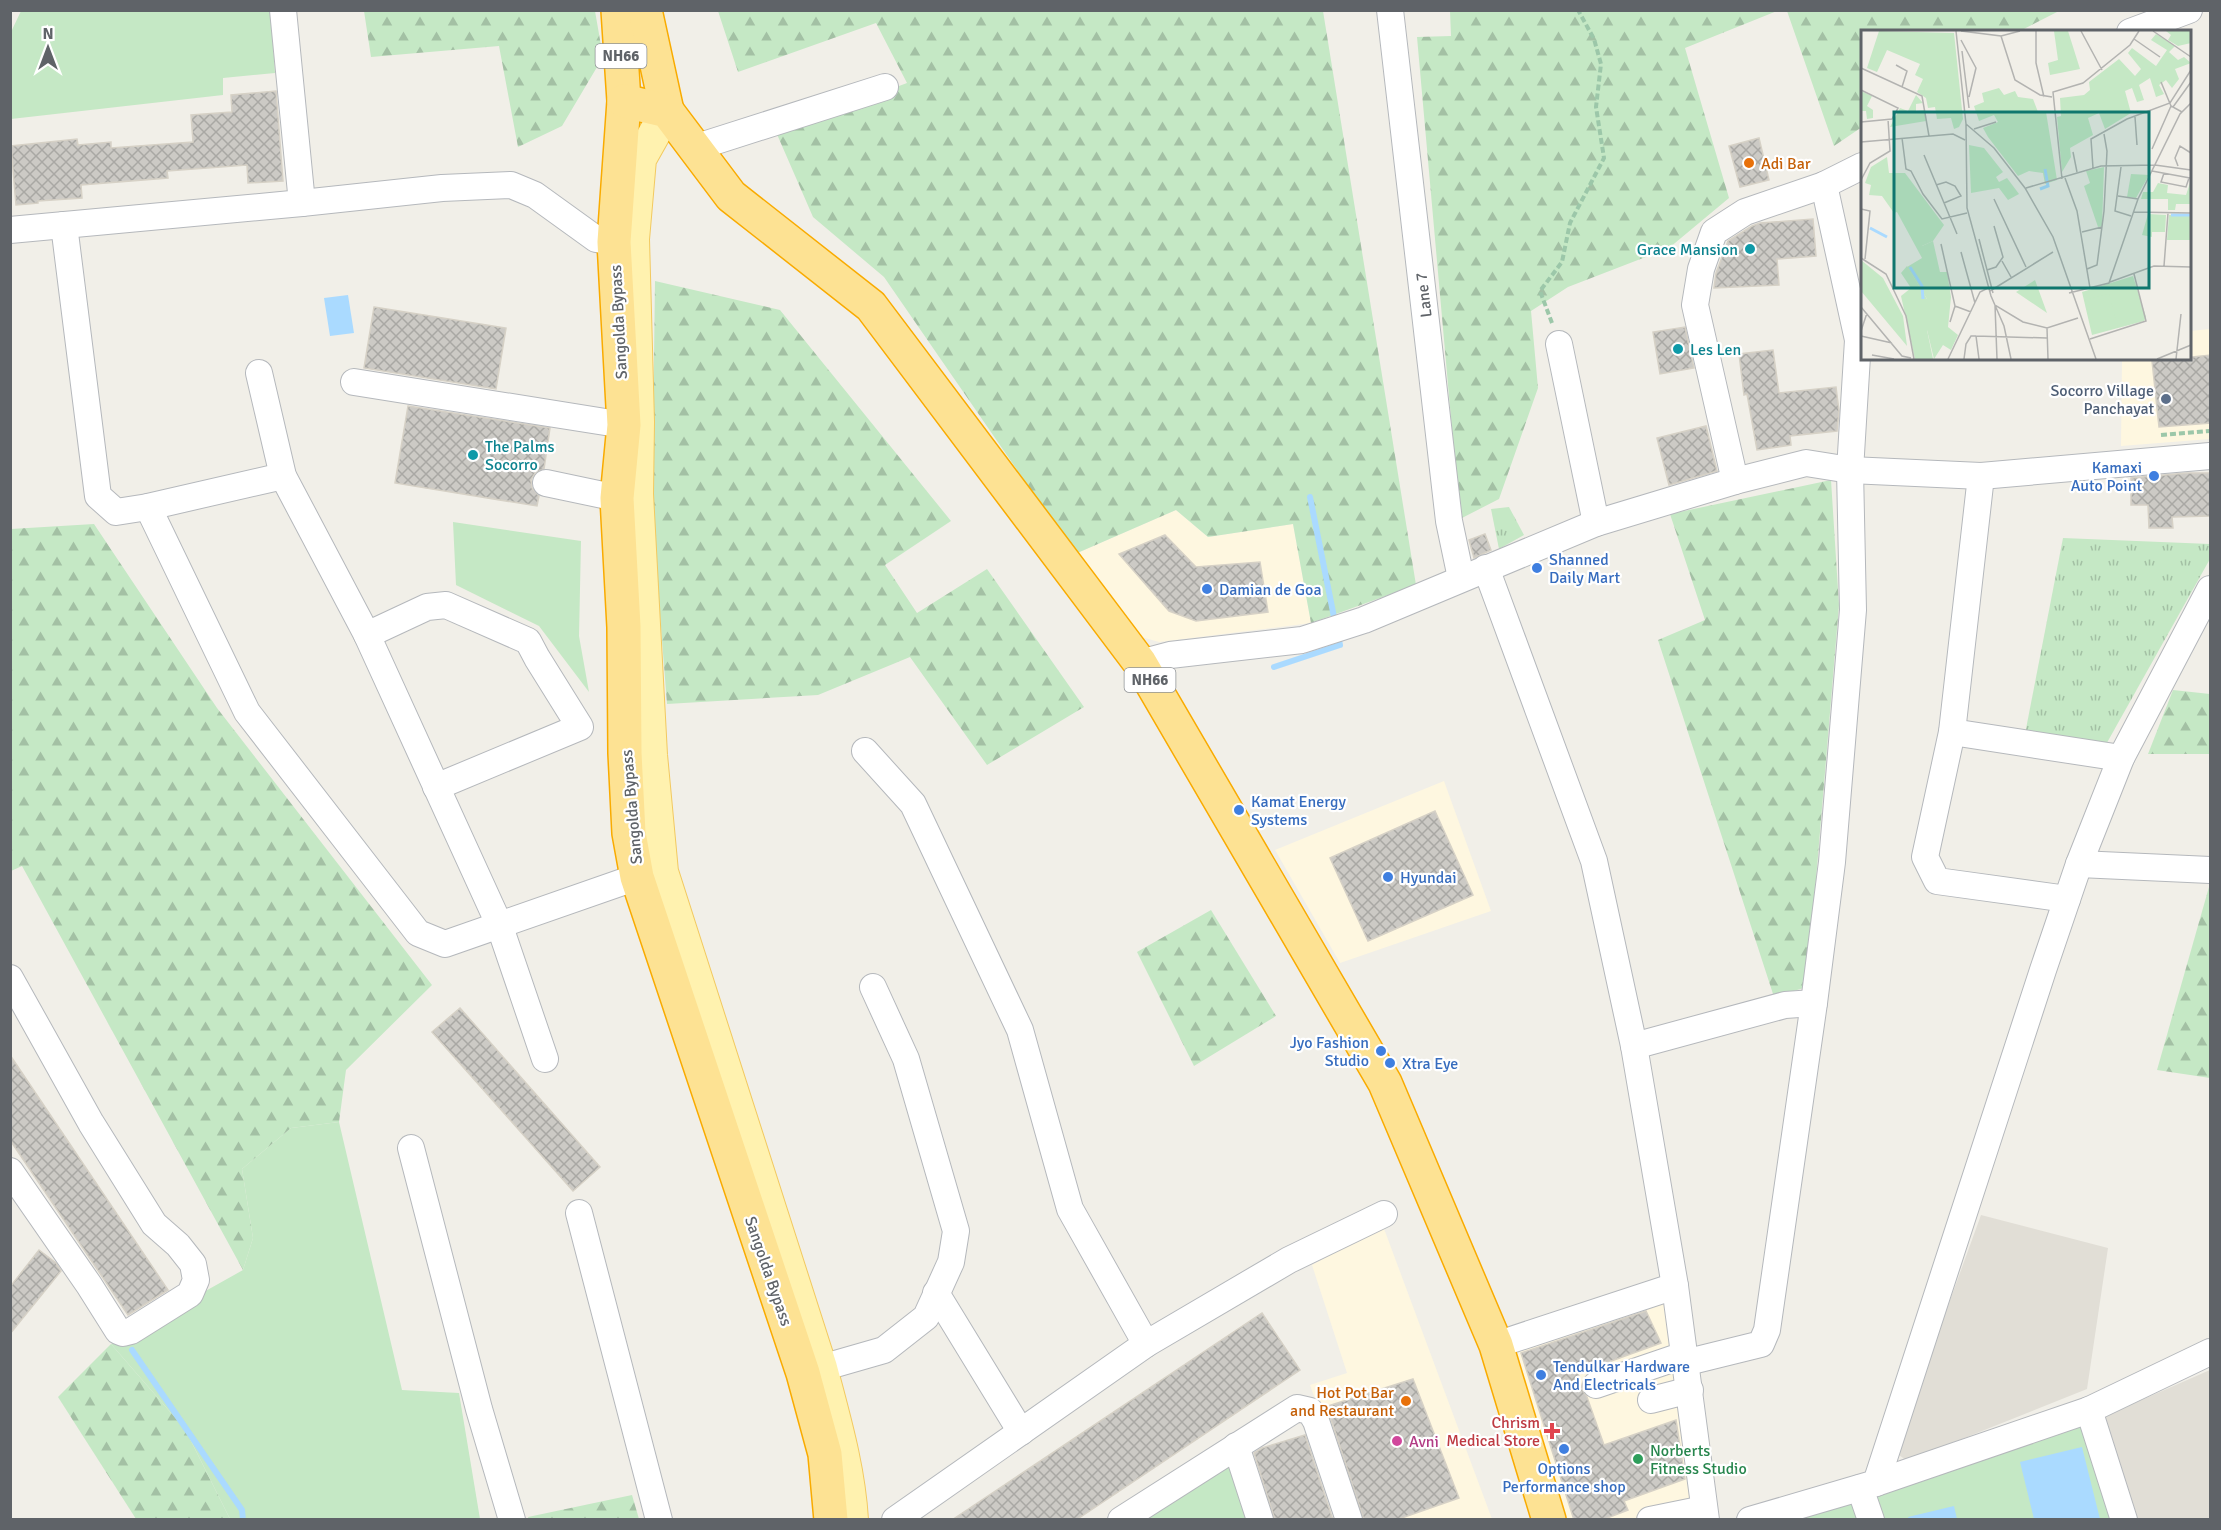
<svg xmlns="http://www.w3.org/2000/svg" width="2221" height="1530" font-family="Signika,sans-serif">
<style>
.commercial{fill:#fef7e0}
.education{fill:#e1ded6}
.green{fill:#c5e8c5}
.forest{fill:url(#forest-firs)}
.park{fill:url(#park-tufts)}
.water{fill:#aadaff}
.lines{fill:none;stroke-linecap:round;stroke-linejoin:round}
.stream{stroke:#aadaff;stroke-width:6}
.building{fill:url(#building-cross-hatch);stroke:#d6d1c6;stroke-width:1.5}
.minor-casing{stroke:#b5b8bc;stroke-width:28}
.major-casing{stroke:#f2c960;stroke-width:34}
.highway-casing{stroke:#f9ab00;stroke-width:36}
.path{stroke:#9cc7a9;stroke-width:4;stroke-dasharray:6 3;stroke-linecap:butt}
.minor{stroke:#fff;stroke-width:26}
.major{stroke:#fff2af;stroke-width:32}
.highway{stroke:#fde293;stroke-width:33}
.food-dot{fill:#e8710a;stroke:#fff;stroke-width:2}
.culture-dot{fill:#0f9aa8;stroke:#fff;stroke-width:2}
.service-dot{fill:#5c6f8a;stroke:#fff;stroke-width:2}
.shop-dot{fill:#3f7fe0;stroke:#fff;stroke-width:2}
.health-dot{fill:#e0444e;stroke:#fff;stroke-width:2}
.hotel-dot{fill:#d1479c;stroke:#fff;stroke-width:2}
.leisure-dot{fill:#2e9e5b;stroke:#fff;stroke-width:2}
.labels{text-anchor:middle;stroke-width:4.5;stroke-linejoin:round;paint-order:stroke}
.shield{fill:#fff;stroke:#8f9295;stroke-width:1.5}
.shield-label{font-size:15px;font-weight:bold;fill:#5f6368}
.food-label{font-size:16px;fill:#c56008;stroke:#fff;text-anchor:start}
.culture-label{font-size:16px;fill:#0d838f;stroke:#fff;text-anchor:start}
.street-label{font-size:16px;fill:#5f6368;stroke:#fff}
.service-label{font-size:16px;fill:#4e5e75;stroke:#fff;text-anchor:end}
.shop-label{font-size:16px;fill:#366cbe;stroke:#fff;text-anchor:start}
.health-label{font-size:16px;fill:#be3a42;stroke:#fff;text-anchor:end}
.hotel-label{font-size:16px;fill:#b23c85;stroke:#fff;text-anchor:start}
.leisure-label{font-size:16px;fill:#27864d;stroke:#fff;text-anchor:start}
.inset-river{fill:none;stroke:#aadaff;stroke-width:3}
.inset-road{fill:none;stroke:#b3b3b1;stroke-width:1.5}
.view{fill:#0f766e;fill-opacity:0.15;stroke:#0f766e;stroke-width:3}
.inset-edge{fill:none;stroke:#5f6368;stroke-width:3}
</style>
<defs>
<pattern id="forest-firs" width="22" height="20" patternUnits="userSpaceOnUse" patternTransform="scale(1.5)"><rect width="22" height="20" fill="#c5e8c5"/><path d="M5 1l3.5 6h-7zM16 11l3.5 6h-7z" fill="#a3c0a4"/></pattern>
<pattern id="park-tufts" width="24" height="20" patternUnits="userSpaceOnUse" patternTransform="scale(1.5)"><rect width="24" height="20" fill="#c5e8c5"/><path d="M3 7l-1-3M5 7V3M7 7l1-3M15 17l-1-3M17 17v-4M19 17l1-3" fill="none" stroke="#a3c0a4"/></pattern>
<pattern id="building-cross-hatch" width="8" height="8" patternUnits="userSpaceOnUse" patternTransform="scale(1.5)"><rect width="8" height="8" fill="#cccac5"/><path d="M0 0l8 8M0 8l8-8" fill="none" stroke="#a9a8a4"/></pattern>
</defs>
<rect width="100%" height="100%" fill="#f1efe8"/>
<!-- commercial -->
<g class="commercial">
<polygon points="2210,329 2210,439 2121,446 2122,359 2190,358 2190,331"/>
<polygon points="1176,510 1208,537 1293,524 1311,623 1159,642 1138,636 1075,554"/>
<polygon points="1444,781 1491,911 1340,963 1275,850"/>
<polygon points="1383,1226 1492,1519 1358,1519 1310,1385 1347,1373 1312,1265"/>
<polygon points="1665,1282 1698,1511 1668,1519 1565,1519 1510,1333"/>
</g>
<!-- education -->
<g class="education">
<polygon points="1981,1215 2108,1248 2087,1389 1907,1461 1895,1452"/>
<polygon points="2210,1370 2210,1519 2136,1519 2105,1416"/>
</g>
<!-- green -->
<g class="green">
<polygon points="21,11 271,11 275,73 223,78 223,95 11,119 11,32"/>
<polygon points="453,522 581,541 579,636 589,692 539,626 456,585"/>
<polygon points="339,1122 402,1390 459,1393 480,1519 230,1519 185,1429 111,1344 243,1270 253,1238 242,1169 291,1128"/>
<polygon points="2086,1424 2115,1520 1795,1520"/>
<polygon points="1230,1458 1251,1520 1130,1520"/>
</g>
<!-- forest -->
<g class="forest">
<polygon points="364,11 595,11 603,57 562,126 518,147 499,46 371,57"/>
<polygon points="718,11 1323,11 1416,585 1311,623 1293,524 1208,537 1176,510 1075,554 884,277 813,217 776,132 907,83 876,23 738,72"/>
<polygon points="1450,11 1777,11 1685,48 1729,198 1669,248 1568,287 1531,311 1538,388 1499,499 1460,519 1417,37 1451,36"/>
<polygon points="1787,11 1787,10 2059,11 2020,31 1862,32 1862,127 1834,146"/>
<polygon points="655,281 780,310 951,521 885,565 917,613 987,569 1084,707 987,765 910,657 818,695 667,704 652,511"/>
<polygon points="1831,480 1839,605 1807,987 1774,997 1658,640 1705,620 1670,514"/>
<polygon points="94,524 217,708 432,985 346,1070 339,1122 291,1128 242,1169 253,1238 243,1270 22,866 11,871 11,529"/>
<polygon points="2173,690 2210,694 2210,754 2148,754"/>
<polygon points="2209,887 2210,887 2210,1078 2157,1070"/>
<polygon points="1211,910 1276,1016 1194,1066 1137,952"/>
<polygon points="111,1344 185,1429 230,1519 136,1519 58,1397"/>
<polygon points="632,1495 639,1519 529,1520 528,1517"/>
</g>
<!-- park -->
<g class="park">
<polygon points="1509,507 1524,535 1499,549 1491,509"/>
<polygon points="2063,538 2210,544 2210,559 2104,748 2025,734"/>
</g>
<!-- water -->
<g class="water">
<polygon points="348,295 354,333 330,336 324,298"/>
<polygon points="2082,1447 2100,1519 2034,1519 2020,1462"/>
<polygon points="1954,1506 1957,1519 1909,1519 1908,1517"/>
</g>
<g class="lines">
<!-- stream -->
<g class="stream">
<polyline points="1310,497 1335,622"/>
<polyline points="1274,667 1340,645 1338,635"/>
<polyline points="132,1350 242,1510 243,1520"/>
</g>
</g>
<!-- building -->
<g class="building">
<polygon points="276,91 283,181 248,183 247,165 167,171 168,178 81,185 82,198 38,201 38,203 16,205 11,146 77,139 78,145 111,142 111,148 193,142 191,115 232,112 231,95"/>
<polygon points="1759,138 1769,180 1740,187 1729,146"/>
<polygon points="1813,219 1816,256 1777,259 1779,285 1714,288 1716,273 1728,241 1752,226 1760,223"/>
<polygon points="374,307 506,328 496,389 364,368"/>
<polygon points="1685,327 1694,368 1660,374 1653,332"/>
<polygon points="1773,350 1779,393 1836,387 1839,411 1837,431 1790,436 1791,445 1757,450 1747,394 1744,395 1739,354"/>
<polygon points="2211,355 2211,423 2159,427 2152,361"/>
<polygon points="408,406 550,428 544,469 535,473 531,480 532,488 539,496 537,506 395,483"/>
<polygon points="1706,426 1717,471 1669,485 1657,438"/>
<polygon points="2187,473 2211,473 2211,516 2172,517 2173,528 2149,528 2148,505 2131,505 2131,478"/>
<polygon points="1485,534 1491,550 1474,558 1469,540"/>
<polygon points="1165,535 1196,567 1260,562 1268,612 1196,621 1169,611 1119,554"/>
<polygon points="1435,811 1473,895 1368,941 1330,858"/>
<polygon points="460,1008 600,1167 573,1191 432,1032"/>
<polygon points="10,1055 168,1290 128,1315 10,1140"/>
<polygon points="39,1250 56,1263 61,1271 10,1334 10,1287"/>
<polygon points="1646,1311 1661,1343 1578,1373 1582,1389 1587,1397 1604,1445 1676,1420 1685,1479 1624,1501 1628,1510 1602,1520 1574,1520 1521,1353"/>
<polygon points="1262,1313 1300,1370 1076,1520 952,1520"/>
<polygon points="1413,1379 1459,1498 1396,1520 1364,1520 1330,1416 1325,1407"/>
<polygon points="1305,1435 1333,1520 1275,1520 1254,1453 1262,1448"/>
</g>
<g class="lines">
<defs>
<g id="minor">
<polyline points="283,10 302,203"/>
<polyline points="1390,10 1449,521 1461,578"/>
<polyline points="2130,32 2189,10"/>
<polyline points="694,148 885,87"/>
<polyline points="64,225 98,496 116,512 148,507 283,476"/>
<polyline points="10,230 302,203 442,188 511,185 535,195 596,239 614,242"/>
<polyline points="1559,344 1596,523"/>
<polyline points="259,373 283,476 367,635 499,924 545,1059"/>
<polyline points="354,382 624,425"/>
<polyline points="1981,476 1952,732 1925,857 1937,881 2067,899"/>
<polyline points="1735,481 1695,305 1701,269 1714,232 1745,212 1824,185 1862,166"/>
<polyline points="546,483 617,498"/>
<polyline points="148,507 247,712 418,933 445,944 637,877"/>
<polyline points="1486,568 1594,861 1634,1046 1675,1286 1706,1520"/>
<polyline points="367,635 427,607 446,605 528,641 537,658 580,727 436,787"/>
<polyline points="1140,663 1170,655 1302,640 1364,620 1596,523 1735,481 1806,463 1850,470 1981,476 2210,456"/>
<polyline points="1952,732 2121,758"/>
<polyline points="865,751 913,804 1020,1030 1070,1209 1146,1344"/>
<polyline points="2079,864 2210,870"/>
<polyline points="10,978 91,1123 154,1224 178,1245 193,1264 196,1280 190,1294 131,1331 123,1333 118,1331 89,1285 10,1171"/>
<polyline points="1634,1046 1785,1005 1814,1003"/>
<polyline points="411,1148 479,1409 512,1520"/>
<polyline points="579,1213 659,1520"/>
<polyline points="936,1293 1021,1432"/>
<polyline points="1496,1345 1675,1286"/>
<polyline points="1684,1363 1761,1344 1767,1330 1814,1003 1832,862 1853,610 1850,470 1858,340 1824,185"/>
<polyline points="804,1373 884,1350 926,1317 951,1262 956,1231 906,1059 873,987"/>
<polyline points="1596,1385 1684,1355"/>
<polyline points="1651,1400 1690,1390"/>
<polyline points="2089,1410 2124,1520"/>
<polyline points="1236,1446 1260,1520"/>
<polyline points="1876,1483 2089,1410 2210,1352"/>
<polyline points="1860,1488 1871,1520"/>
<polyline points="895,1520 1146,1344 1289,1260 1384,1214"/>
<polyline points="1121,1520 1297,1408 1310,1411 1316,1421 1349,1520"/>
<polyline points="1650,1520 1704,1509"/>
<polyline points="1750,1520 1876,1483 2043,970 2079,864 2121,758 2210,589"/>
</g>
<path id="major" d="M667 111 640 159 633 239 638 422 637 494 651 755 662 872 821 1368C834 1418 849 1468 852 1520"/>
<g id="highway">
<polyline points="618,10 624,101 614,242 624,425 617,498 624,627 625,753 629,833 637,877 803,1373 825,1454 831,1520"/>
<polyline points="645,10 667,111"/>
<polyline points="624,101 667,111 731,196 871,306 1140,663 1385,1083 1496,1345 1549,1520"/>
</g>
</defs>
<!-- minor casing -->
<use href="#minor" class="minor-casing"/>
<!-- major casing -->
<use href="#major" class="major-casing"/>
<!-- highway casing -->
<use href="#highway" class="highway-casing"/>
<!-- path -->
<g class="path">
<polyline points="1552,323 1540,291 1562,262 1570,223 1604,158 1596,107 1601,64 1594,39 1578,10"/>
<polyline points="2161,435 2210,431"/>
</g>
<!-- minor -->
<use href="#minor" class="minor"/>
<!-- major -->
<use href="#major" class="major"/>
<!-- highway -->
<use href="#highway" class="highway"/>
</g>
<!-- markers -->
<g class="food-dot">
<circle cx="1749" cy="163" r="6"/>
<circle cx="1406" cy="1401" r="6"/>
</g>
<g class="culture-dot">
<circle cx="1750" cy="249" r="6"/>
<circle cx="1678" cy="349" r="6"/>
<circle cx="473" cy="455" r="6"/>
</g>
<circle class="service-dot" cx="2166" cy="399" r="6"/>
<g class="shop-dot">
<circle cx="2154" cy="476" r="6"/>
<circle cx="1537" cy="568" r="6"/>
<circle cx="1207" cy="589" r="6"/>
<circle cx="1239" cy="810" r="6"/>
<circle cx="1388" cy="877" r="6"/>
<circle cx="1381" cy="1051" r="6"/>
<circle cx="1390" cy="1063" r="6"/>
<circle cx="1541" cy="1375" r="6"/>
<circle cx="1564" cy="1449" r="6"/>
</g>
<path class="health-dot" d="M1549 1422h6v6h6v6h-6v6h-6v-6h-6v-6h6z"/>
<circle class="hotel-dot" cx="1397" cy="1441" r="6"/>
<circle class="leisure-dot" cx="1638" cy="1459" r="6"/>
<g class="labels">
<!-- shield labels -->
<g class="shield">
<rect x="595.5" y="44" width="51" height="24" rx="4.5"/>
<rect x="1124.5" y="668" width="51" height="24" rx="4.5"/>
</g>
<g class="shield-label">
<text x="621" y="61">NH66</text>
<text x="1150" y="685">NH66</text>
</g>
<!-- food labels -->
<g class="food-label">
<text x="1761" y="169">Adi Bar</text>
<text x="1394" y="1398" text-anchor="end">Hot Pot Bar<tspan x="1394" dy="18">and Restaurant</tspan></text>
</g>
<!-- culture labels -->
<g class="culture-label">
<text x="1738" y="255" text-anchor="end">Grace Mansion</text>
<text x="1690" y="355">Les Len</text>
<text x="485" y="452">The Palms<tspan x="485" dy="18">Socorro</tspan></text>
</g>
<!-- street labels -->
<g class="street-label">
<text transform="translate(1423 295) rotate(-97)" y="6">Lane 7</text>
<text transform="translate(618 322) rotate(-93)" y="6">Sangolda Bypass</text>
<text transform="translate(631 807) rotate(-95)" y="6">Sangolda Bypass</text>
<text transform="translate(769 1271) rotate(71)" y="6">Sangolda Bypass</text>
</g>
<!-- service labels -->
<g class="service-label">
<text x="2154" y="396">Socorro Village<tspan x="2154" dy="18">Panchayat</tspan></text>
</g>
<!-- shop labels -->
<g class="shop-label">
<text x="2142" y="473" text-anchor="end">Kamaxi<tspan x="2142" dy="18">Auto Point</tspan></text>
<text x="1549" y="565">Shanned<tspan x="1549" dy="18">Daily Mart</tspan></text>
<text x="1219" y="595">Damian de Goa</text>
<text x="1251" y="807">Kamat Energy<tspan x="1251" dy="18">Systems</tspan></text>
<text x="1400" y="883">Hyundai</text>
<text x="1369" y="1048" text-anchor="end">Jyo Fashion<tspan x="1369" dy="18">Studio</tspan></text>
<text x="1402" y="1069">Xtra Eye</text>
<text x="1553" y="1372">Tendulkar Hardware<tspan x="1553" dy="18">And Electricals</tspan></text>
<text x="1564" y="1474" text-anchor="middle">Options<tspan x="1564" dy="18">Performance shop</tspan></text>
</g>
<!-- health labels -->
<g class="health-label">
<text x="1540" y="1428">Chrism<tspan x="1540" dy="18">Medical Store</tspan></text>
</g>
<!-- hotel labels -->
<g class="hotel-label">
<text x="1409" y="1447">Avni</text>
</g>
<!-- leisure labels -->
<g class="leisure-label">
<text x="1650" y="1456">Norberts<tspan x="1650" dy="18">Fitness Studio</tspan></text>
</g>
</g>
<!-- overview -->
<g transform="translate(1861 30)">
<rect width="330" height="330" fill="#f1efe8"/>
<path d="M0 61 11 66 6 76 12 80V88L6 89 5 81H0ZM55 65 62 73 55 74V81L64 80 65 91 29 97 39 78 47 81ZM72 211 79 242H86L90 267 87 297 97 305 90 320 82 315 73 329 66 300V269L46 237 61 228V216ZM272 246 285 287 283 291 231 305 221 262ZM174 250 186 283 155 262Z" fill="#c5e8c5"/>
<path d="M18 1 93 3 102 89 98 97 93 99 90 88 76 89 74 77 67 78 65 68 56 62 62 49 54 45 59 34 26 20 16 42 6 38ZM193 1H207L219 39 189 45 187 33 197 30ZM305 1H330V13L317 16 307 10 310 5ZM295 4 314 16 308 22 317 30 323 27 330 33 314 39 318 49 311 58 305 50 298 55 303 64 295 67 289 48 278 55 283 70 276 72 271 58 264 61 270 83 244 99 238 83 227 88 232 105 209 118 210 127 201 142 196 87 200 86 199 68 223 65 229 60 228 52 258 29 274 46 280 39 267 23 271 18 295 36 306 20 290 10ZM138 58 143 65 154 61 157 67 172 69 177 82H185L196 150 184 154 182 143 168 141 157 146 127 107 122 98 137 92 133 85 118 91 113 76 123 72 121 63ZM108 115 123 118 142 142 135 147 138 152 146 148 158 164 147 170 138 158 110 163ZM26 127 28 143H44L83 195 72 211 61 216V228L36 182 33 183 21 166 8 165 10 155 4 153 10 137ZM243 137 241 196 237 197 223 156 229 153 225 141ZM330 150V174H315L314 180H307V169H280L282 162H292L297 153 307 155 306 163 325 165ZM287 184 305 185 304 202H291V207L281 205ZM0 230 22 248 42 286 46 316 0 261ZM46 236 66 269V300L72 329H54L40 266 50 258 40 243Z" fill="#c5e8c5"/>
<path d="M270 144 288 145 275 168 266 167ZM308 185 330 186V210H306ZM248 264 257 297 233 303 224 270Z" fill="#c5e8c5"/>
<path class="inset-river" d="M179 159 187 156 184 139M310 185H330M9 198 26 207M49 237 61 256 62 269"/>
<path class="inset-road" d="M95 1 105 94 106 178 130 266 143 296 150 329M100 1 140 6 154 50 179 65 191 67M175 1V33L183 67M220 1 241 40M292 1 330 27M140 6 159 1M273 9 299 27M100 10 115 38 108 67M101 21 108 78M35 35 46 41 41 57M0 38 61 66 68 106M300 52 310 76 321 82M0 60 37 78 31 89 0 92M312 77 330 52M274 87 276 115M105 94 133 118 164 158 192 207 235 329M113 99 135 92M41 108 45 139 50 141 62 164 81 189 106 183M0 112 92 104 104 110M291 119 310 76M212 122 216 142M63 125 96 204M317 136 314 128 319 116 330 123M260 137 254 181 270 186M232 138 230 109 266 89 309 73 330 40M291 141 329 148M303 143 300 152 325 157 328 148M204 148 216 181 229 258M201 149 192 62 222 53 269 15 278 1M0 150 9 133 29 121 27 89M75 155 85 152 94 156 100 166 83 173M165 158 240 136 294 135 330 140M257 166 277 169M133 169 165 237M0 179 9 181 4 229M272 182 330 183M221 202 241 197M118 209 132 263M80 214 94 276M100 222 114 273M0 228 25 244 45 286 53 329M141 231 150 247M303 236 307 183M226 239 236 235 243 181 246 121 243 104M126 240 135 237 142 227 133 196M249 252 293 236 330 237M129 261 192 222M208 263 248 253 277 169 319 84 330 73M0 277 41 326 50 328M89 292 94 276 110 282M186 298 187 329M0 301 6 283M0 306 31 313M229 309 285 291 273 244M11 325 33 329M87 329 119 262 127 258M103 329 105 314 110 306H115M118 329 115 306 186 308M136 329 134 275 162 292 186 298 217 288M296 329 330 315M315 329 320 284"/>
<path class="view" d="M33 82H288V258H33Z"/>
<rect width="330" height="330" class="inset-edge"/>
</g>
<!-- border -->
<rect width="2221" height="1530" fill="none" stroke="#5f6368" stroke-width="24"/>
<!-- north arrow -->
<g transform="translate(48 48)" stroke="#ffffff" stroke-width="4.5" paint-order="stroke">
<path d="M0-4.5L10 22L0 15L-10 22Z" fill="#5f6368"/>
<text y="-9" font-size="16" font-weight="bold" text-anchor="middle" fill="#5f6368">N</text>
</g>
</svg>
